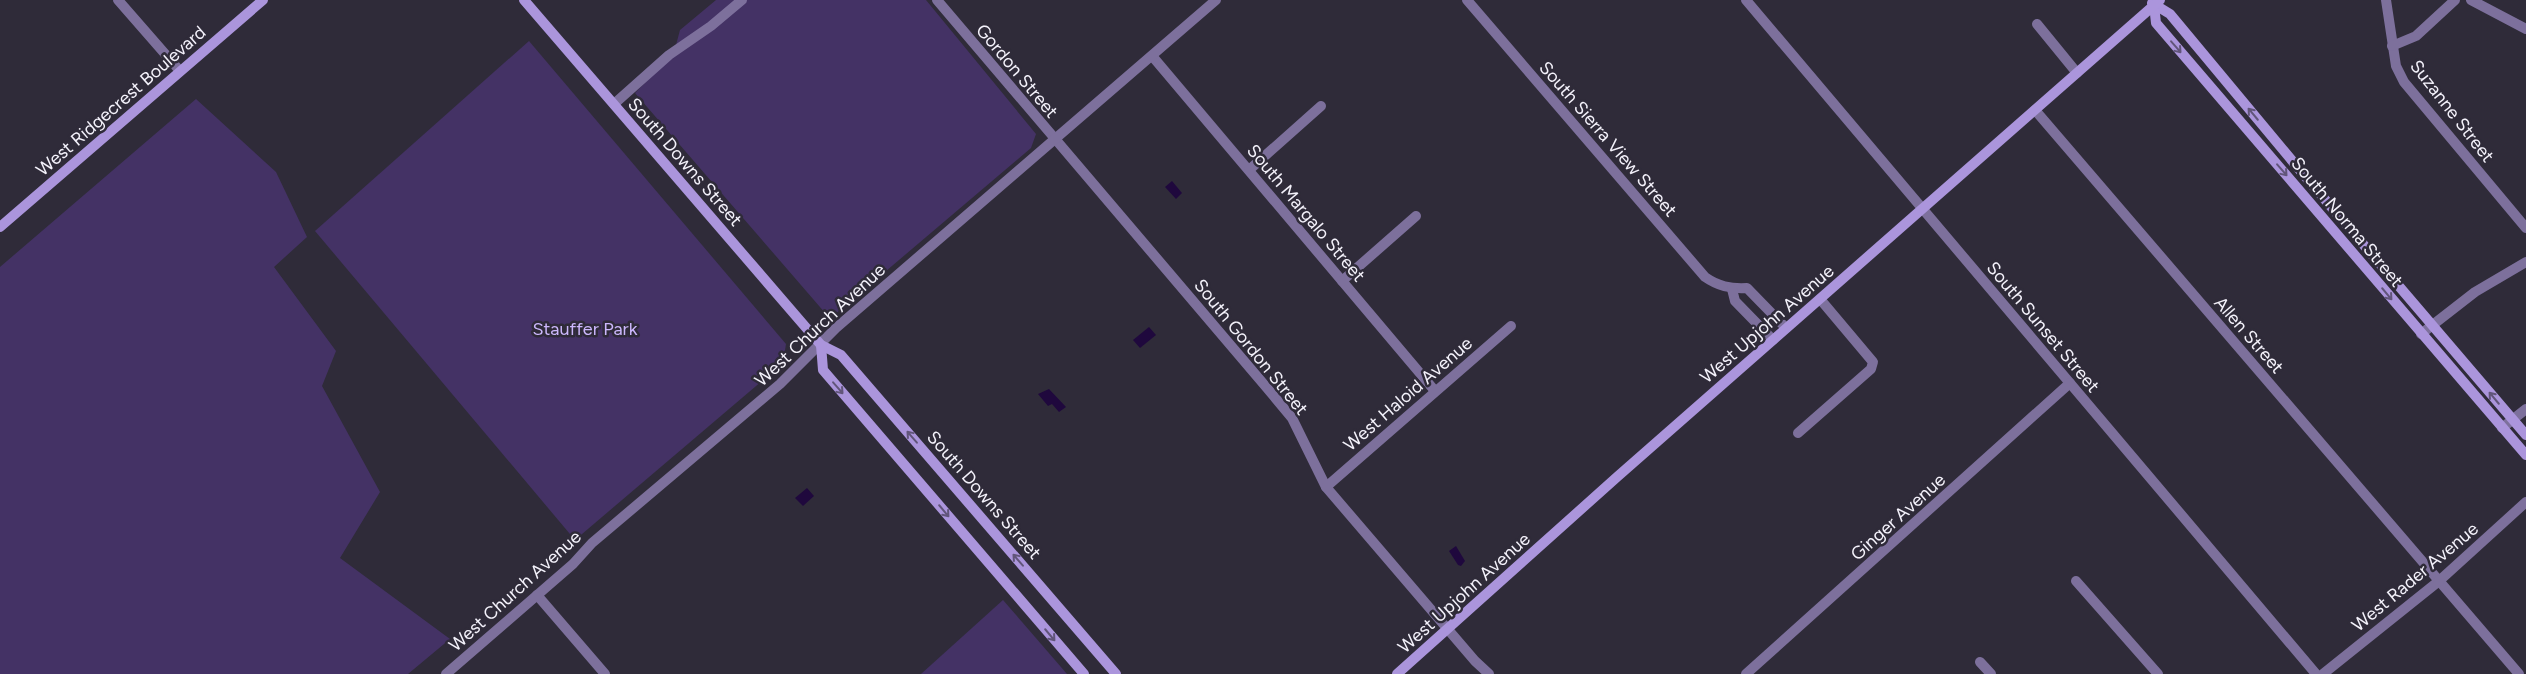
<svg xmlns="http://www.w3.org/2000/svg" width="2526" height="674" font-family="Figtree,sans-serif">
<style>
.green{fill:#443265}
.water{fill:#1f083d}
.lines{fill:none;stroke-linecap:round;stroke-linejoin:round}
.street{stroke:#7d709c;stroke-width:10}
.secondary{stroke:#ab95dc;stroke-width:10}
.oneway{stroke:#61557a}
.labels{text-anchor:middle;stroke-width:5;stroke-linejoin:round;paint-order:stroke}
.street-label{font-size:18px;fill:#f4f2fb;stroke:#2f2b39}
.park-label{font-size:18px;fill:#ccb7fc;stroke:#2f2b39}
</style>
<rect width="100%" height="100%" fill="#2f2b39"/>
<!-- green -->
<g class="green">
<polygon points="716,0 926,0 1036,134 1031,148 833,316 826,314 635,93 665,62 676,45 680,30"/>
<polygon points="529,41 786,344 783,363 575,540 315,231"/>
<polygon points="196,99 276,172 307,237 274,267 336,351 322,386 380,492 340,558 450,639 408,674 0,674 0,267"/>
<polygon points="1003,600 1067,674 921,674"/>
</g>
<!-- water -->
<g class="water">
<polygon points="1172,181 1182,193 1176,199 1165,187"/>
<polygon points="1149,327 1156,335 1140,348 1133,340"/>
<polygon points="1049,389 1066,407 1059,412 1052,404 1048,406 1038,394"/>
<polygon points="807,488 814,496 803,506 795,498"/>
<polygon points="1456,546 1465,561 1461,566 1458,565 1449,551"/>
</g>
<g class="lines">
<!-- street -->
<g class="street">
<polyline points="118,0 180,71"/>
<polyline points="937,0 1267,388 1292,418 1326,487 1475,661 1489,674"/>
<path d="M1467 0 1705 277C1718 286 1730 289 1747 288L1786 328"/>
<polyline points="1746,0 2316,674"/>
<polyline points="2386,0 2396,66 2404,82 2526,228"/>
<polyline points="2471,0 2526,29"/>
<polyline points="2037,24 2077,73"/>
<polyline points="2392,46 2416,36 2455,0"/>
<polyline points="1153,57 1435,391"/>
<polyline points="614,104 669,55 711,26 742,0"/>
<polyline points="2035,110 2519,674"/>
<polyline points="1249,170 1321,106"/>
<polyline points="1342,281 1416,216"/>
<polyline points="1732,289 1735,301 1773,340"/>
<polyline points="2421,334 2475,292 2526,262"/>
<polyline points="2502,428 2526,409"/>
<polyline points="1798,433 1871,369 1873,362 1820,299"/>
<polyline points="1326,487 1511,326"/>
<polyline points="2076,581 2158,674"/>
<polyline points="537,595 605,674"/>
<polyline points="1980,662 1991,674"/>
<polyline points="446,674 573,564 592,543 780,384 836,328 1216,0"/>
<polyline points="1746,674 2070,383"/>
<polyline points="2323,674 2439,581 2526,502"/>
</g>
<!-- secondary -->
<g class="secondary">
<polyline points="524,0 821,345 841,355 1116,674"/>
<polyline points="2152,3 2170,14 2304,175 2526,435"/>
<polyline points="2154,5 2156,23 2526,455"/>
<polyline points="0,227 263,0"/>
<polyline points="821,345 823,370 1084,674"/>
<polyline points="1397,674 1617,477 2160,0"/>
</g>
</g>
<!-- one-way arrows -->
<defs><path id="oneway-shaft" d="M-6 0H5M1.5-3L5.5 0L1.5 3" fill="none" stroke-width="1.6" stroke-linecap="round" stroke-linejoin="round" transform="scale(1.25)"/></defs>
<g class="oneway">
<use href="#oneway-shaft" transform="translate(2176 47) rotate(49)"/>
<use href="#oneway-shaft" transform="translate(2253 114) rotate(-130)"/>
<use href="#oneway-shaft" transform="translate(2282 170) rotate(49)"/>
<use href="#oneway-shaft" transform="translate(2387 294) rotate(50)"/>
<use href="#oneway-shaft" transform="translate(838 388) rotate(49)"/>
<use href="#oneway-shaft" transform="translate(2494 398) rotate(-130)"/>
<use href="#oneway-shaft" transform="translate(912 437) rotate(-131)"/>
<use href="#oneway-shaft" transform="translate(944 511) rotate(50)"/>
<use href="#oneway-shaft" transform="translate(1018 560) rotate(-131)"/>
<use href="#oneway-shaft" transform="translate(1050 635) rotate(50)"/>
</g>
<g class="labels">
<!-- street labels -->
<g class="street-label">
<text transform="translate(1017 71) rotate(50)" y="6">Gordon Street</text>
<text transform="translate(121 101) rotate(-41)" y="6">West Ridgecrest Boulevard</text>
<text transform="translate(2452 111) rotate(52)" y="6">Suzanne Street</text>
<text transform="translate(1608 139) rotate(49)" y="6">South Sierra View Street</text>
<text transform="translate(685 162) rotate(49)" y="6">South Downs Street</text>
<text transform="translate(1306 213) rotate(50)" y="6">South Margalo Street</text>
<text transform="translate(2347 222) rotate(50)" y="6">South Norma Street</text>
<text transform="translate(1767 324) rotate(-41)" y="6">West Upjohn Avenue</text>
<text transform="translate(820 325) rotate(-43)" y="6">West Church Avenue</text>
<text transform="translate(2043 327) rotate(50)" y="6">South Sunset Street</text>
<text transform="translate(2249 335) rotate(49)" y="6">Allen Street</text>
<text transform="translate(1251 347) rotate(51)" y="6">South Gordon Street</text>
<text transform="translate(1408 394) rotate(-41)" y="6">West Haloid Avenue</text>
<text transform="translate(984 495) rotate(49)" y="6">South Downs Street</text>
<text transform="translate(1898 517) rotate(-42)" y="6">Ginger Avenue</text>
<text transform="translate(2415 577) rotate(-40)" y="6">West Rader Avenue</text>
<text transform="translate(515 591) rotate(-42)" y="6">West Church Avenue</text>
<text transform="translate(1464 593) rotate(-42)" y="6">West Upjohn Avenue</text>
</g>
<!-- park labels -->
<g class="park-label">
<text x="585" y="335">Stauffer Park</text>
</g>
</g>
</svg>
